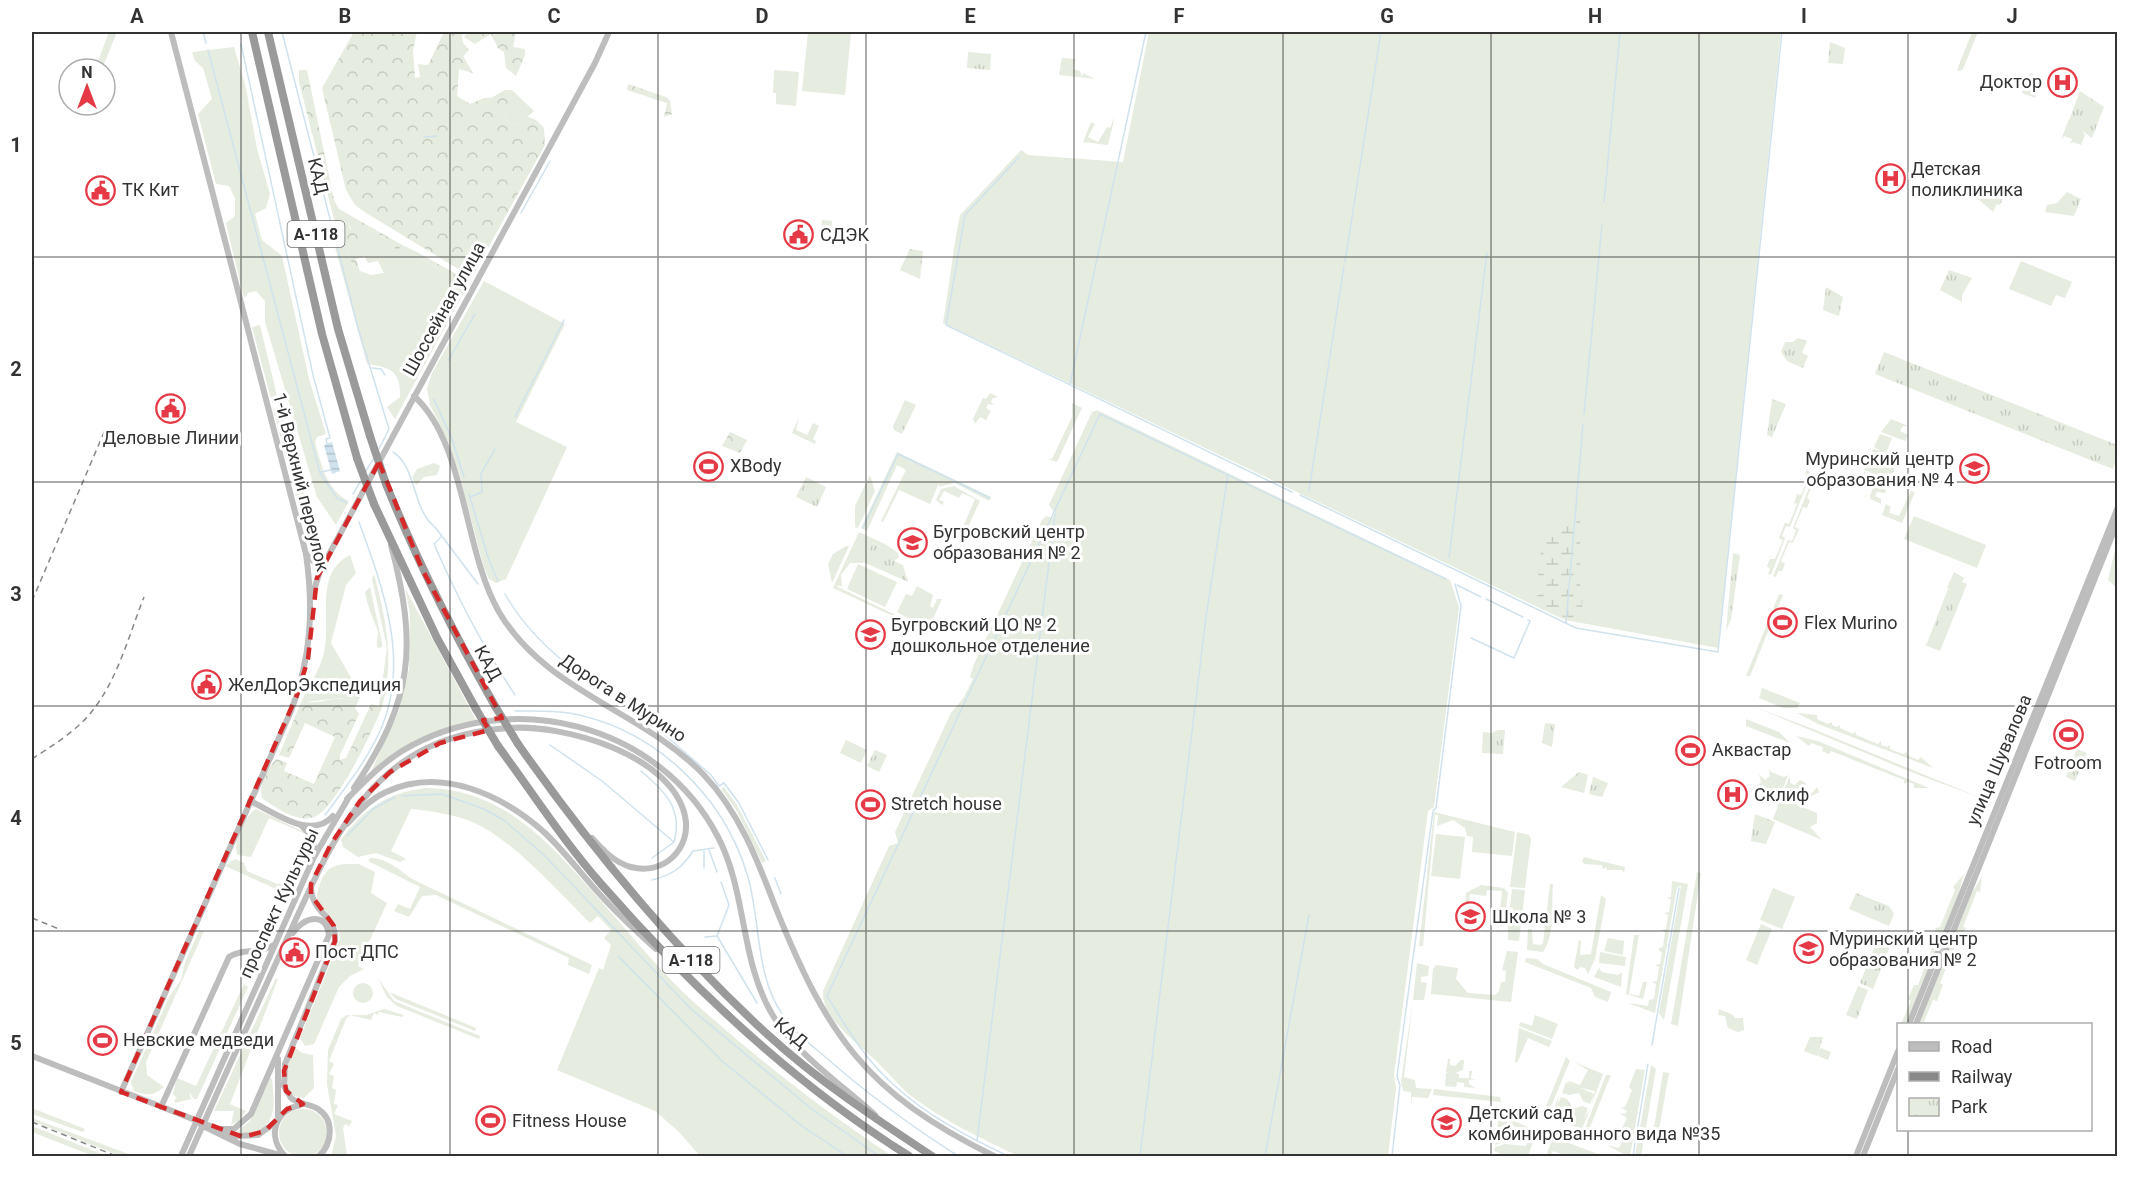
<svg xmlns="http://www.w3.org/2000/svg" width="2149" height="1188" font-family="Roboto,sans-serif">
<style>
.green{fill:#e6ecdf}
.forest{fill:url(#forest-crowns)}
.wetland{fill:url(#wetland-marsh)}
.park{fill:url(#park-tufts)}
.water{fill:url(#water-rules)}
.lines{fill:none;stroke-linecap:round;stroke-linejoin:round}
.stream{stroke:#cfe2ee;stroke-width:1.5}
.secondary{stroke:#bdbdbd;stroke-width:6}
.highway{stroke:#9a9a9a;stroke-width:8}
.rail{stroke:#888;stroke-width:1.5;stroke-dasharray:6 4.5;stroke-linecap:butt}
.secondary-bridge{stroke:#bdbdbd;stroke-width:6}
.highway-bridge{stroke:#9a9a9a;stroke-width:8}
.marked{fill:none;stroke:#d62828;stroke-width:4.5;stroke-dasharray:12 8;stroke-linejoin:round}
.grid{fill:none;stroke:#333;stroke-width:1.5;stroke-opacity:0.55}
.labels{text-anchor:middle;stroke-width:6;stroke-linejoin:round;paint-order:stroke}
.shield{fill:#fff;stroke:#707070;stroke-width:1.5}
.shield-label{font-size:16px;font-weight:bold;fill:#333}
.poi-label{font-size:18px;fill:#333;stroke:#fff;text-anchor:start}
.street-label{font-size:18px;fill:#333;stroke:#fff}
.neatline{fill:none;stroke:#333;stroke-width:2}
.grid-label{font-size:20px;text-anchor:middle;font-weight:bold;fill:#333}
</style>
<defs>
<pattern id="forest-crowns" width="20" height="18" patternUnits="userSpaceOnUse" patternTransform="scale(1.5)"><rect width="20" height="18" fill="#e6ecdf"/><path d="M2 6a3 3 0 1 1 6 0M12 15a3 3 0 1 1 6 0" fill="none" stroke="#c6cbc0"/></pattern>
<pattern id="wetland-marsh" width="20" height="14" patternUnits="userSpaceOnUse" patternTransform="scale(1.5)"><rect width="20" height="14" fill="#e6ecdf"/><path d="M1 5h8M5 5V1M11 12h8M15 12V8" fill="none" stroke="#c6cbc0"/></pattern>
<pattern id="park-tufts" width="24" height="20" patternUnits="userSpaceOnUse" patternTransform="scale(1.5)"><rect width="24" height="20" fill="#e6ecdf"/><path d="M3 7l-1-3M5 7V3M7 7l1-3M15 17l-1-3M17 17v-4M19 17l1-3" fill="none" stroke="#c6cbc0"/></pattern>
<pattern id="water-rules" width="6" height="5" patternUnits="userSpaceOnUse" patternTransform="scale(1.5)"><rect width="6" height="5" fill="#cfe2ee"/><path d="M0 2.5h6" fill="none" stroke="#b2c2cd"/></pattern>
</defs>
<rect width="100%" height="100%" fill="#fff"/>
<!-- green -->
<g class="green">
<polygon points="109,32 117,32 102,69 95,69"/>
<polygon points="808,32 851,32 845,95 802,91"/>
<path d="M1149 32H1781L1718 648 1565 620 943 323C949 287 953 249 960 215L1021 150 1028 155 1123 162Z"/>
<polygon points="1972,32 1978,32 1963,69 1960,71 1957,70"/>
<path d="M234 47 246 88 257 149 270 194 266 208 255 214 262 240 282 256 309 379 326 434 317 437 315 442C321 464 327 491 349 501L336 525 317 497 265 322V301L256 291 248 293 245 298 243 295 226 223 235 216V198L229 186 216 184 198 114 212 99 203 68 195 61 192 52Z"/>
<polygon points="774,70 799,72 796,106 776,104 776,93 773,93"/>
<polygon points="2030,73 2043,78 2035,98 2022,93"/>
<polygon points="505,90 512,90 534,111 518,125 510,124 503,109 491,98"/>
<polygon points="1115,116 1108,145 1083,142 1091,122 1095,124 1088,137 1098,142 1107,127 1110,128"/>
<polygon points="2069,119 2078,125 2085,135 2081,145 2073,142 2070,144 2072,139 2064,136 2061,140"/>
<path d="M350 222 362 225 394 244 393 247 397 250 404 246 415 251 412 254 468 285 395 419 387 407 400 397C401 372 391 367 367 364L334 243 339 239 346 249 357 275H361L360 271 371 275 384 273 378 261 368 263 348 223Z"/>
<polygon points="2021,261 2072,282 2065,298 2056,295 2051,306 2009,289"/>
<polygon points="484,281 565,324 516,422 567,447 506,579 496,583 489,579 484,568 458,470 447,439 430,405 427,389 432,373"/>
<polygon points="260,325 277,396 271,399 252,327"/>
<polygon points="990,393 998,397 993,398 991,402 994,405 988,404 986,408 991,411 986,420 980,417 975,424 973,419 983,398 986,399"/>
<polygon points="1072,403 1082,408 1057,462 1048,459 1052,459 1072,417"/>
<polygon points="281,406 306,501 298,504 273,409"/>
<path d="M1097 410 1450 580 1459 607 1434 807 1428 811 1394 1075 1396 1089 1388 1156H1018C982 1139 942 1120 910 1095 897 1084 886 1070 874 1059 857 1043 821 1017 823 991L889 846 898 843 895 832 951 713 964 697 973 679 970 677 974 664 1042 520 1046 516 1052 518 1055 513 1049 505 1092 412Z"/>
<polygon points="799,417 796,430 807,435 813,423 819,426 813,439 816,441 815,444 792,433"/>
<polygon points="1891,419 1908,426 1903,426 1900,431 1908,435 1905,441 1881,432"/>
<polygon points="897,452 991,497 989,501 955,483 939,487 939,483 930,504 899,490 883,522 881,521 906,470 897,465 867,531 861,528"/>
<polygon points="434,463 440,466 437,475 424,477 416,485 412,478 417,469"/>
<polygon points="1807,469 1811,474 1790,527 1786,526 1782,536 1785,538 1771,575 1768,574 1770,569 1767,566 1770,559 1775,559 1783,540 1779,538 1785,523 1789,524 1797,504 1794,503 1797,494 1801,495 1809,476 1805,474"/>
<polygon points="1864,472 1890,482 1883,488 1886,490 1885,493 1877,492 1875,496 1881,499 1881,504 1871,499 1869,501 1871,497 1867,495 1864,499 1866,495 1870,496 1875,482 1864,477"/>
<polygon points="1819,473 1818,479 1815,478 1807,498 1810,500 1807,508 1803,507 1795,527 1799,529 1793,543 1789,542 1781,561 1785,564 1782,571 1778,571 1776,577 1773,576 1788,540 1792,541 1796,530 1793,528 1814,475 1818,477"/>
<polygon points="870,475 875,491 858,528 855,527 855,506"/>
<polygon points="954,486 980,501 967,529 963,527 975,499 962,493 959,498 944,491 939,500 944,502 942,505 936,500 941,489"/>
<polygon points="1911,491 1915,492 1902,523 1882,515 1886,504 1891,507 1889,513 1899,516"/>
<polygon points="1914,516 1986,545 1977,568 1904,539"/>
<polygon points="859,532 885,544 883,548 873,543 863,563 850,563 841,575 842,586 836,586 912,623 913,621 897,612 906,594 912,596 917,586 933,595 930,606 933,608 937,599 942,599 927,632 833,588"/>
<polygon points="2117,541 2117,588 2108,580"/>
<polygon points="846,546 849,546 832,583 828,564 833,554"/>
<path d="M350 555 356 573 346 585 331 643 361 695 347 700 341 698 305 702 302 700C310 685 320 669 324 653 332 620 313 574 350 555Z"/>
<polygon points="858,564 897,582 885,607 847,589"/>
<polygon points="1954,572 1964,578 1962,582 1967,584 1940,651 1925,645 1927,643 1937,646 1958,593 1947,588"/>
<path d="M374 574C386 620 395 661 382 707L379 706 387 648 372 579Z"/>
<path d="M370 587 382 643V647L378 648C375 641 380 635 377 629 372 616 368 608 365 592Z"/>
<path d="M405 588 476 720C436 728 403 745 371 771L398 713 409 669 410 614Z"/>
<polygon points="1779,594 1783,595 1750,676 1746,676"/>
<polygon points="1762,688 1800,703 1797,708 1783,708 1759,698"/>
<polygon points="1752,706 1813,729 1981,798 1916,774"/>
<polygon points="1797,713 1817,715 1817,719 1828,724 1832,722 1832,725 1837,727 1840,725 1840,728 1853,734 1855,731 1856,735 1878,744 1881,741 1881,745 1887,747 1890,745 1890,749 1903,754 1907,752 1907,755 1918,760 1921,757 1933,768 1818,724"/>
<polygon points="1746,719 1779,732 1790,743 1746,726"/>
<polygon points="1796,736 1818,741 1929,788 1914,788 1914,784 1908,782 1904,784 1904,780 1831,751 1829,754 1822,751 1823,747 1811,743 1809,746"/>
<polygon points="846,740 867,750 861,763 840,753"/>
<polygon points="1769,768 1771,772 1784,777 1788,775 1780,796 1756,787 1761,782 1759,774 1765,780 1770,776"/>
<polygon points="1790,776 1790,783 1795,785 1800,780 1806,783 1806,791 1812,793 1817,787 1819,792 1810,797 1805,806 1781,797"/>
<polygon points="724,787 737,805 766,861 762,863 737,811 721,789"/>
<path d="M426 788C501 789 547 840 593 892 627 930 660 972 698 1006 759 1060 824 1111 892 1156H700L679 1132 655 1111 557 1070 599 968 603 970 611 945 604 938 611 930 598 916 590 923C560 893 508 835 470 821 452 814 431 811 411 809L391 851 406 859 400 862 376 853 358 857 343 847 341 840C362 810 388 792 426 788Z"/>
<polygon points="1781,798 1817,813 1817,823 1810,827 1822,840 1773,819"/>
<path d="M256 809 306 833 310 838 312 853 295 859 306 834 269 818 251 857 238 855C231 845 246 814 256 809Z"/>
<polygon points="1434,812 1515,832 1512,856 1472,852 1473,837 1467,836 1465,828 1453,820 1437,826 1438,815 1435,815 1423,946 1419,946"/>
<polygon points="1517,832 1529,835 1531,839 1525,888 1510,887"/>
<polygon points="1436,834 1465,837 1460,879 1431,876"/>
<polygon points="1584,857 1625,867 1624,873 1622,870 1607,870 1606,867 1603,869 1602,865 1584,864 1582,861"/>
<path d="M370 858C385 857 400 870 412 879L592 965 589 974 568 965 569 958 436 895 422 896 409 917 394 911 398 904 410 909 420 887 368 861Z"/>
<polygon points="235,859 244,863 247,871 277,884 282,883 292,865 308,860 299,879 285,893 225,866"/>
<path d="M359 864 375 872 371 893 387 903 358 966 364 969 350 976 339 987 314 1044 305 1046 300 1038 340 939C339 920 328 918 319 905 313 896 322 873 331 868 338 863 351 864 359 864Z"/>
<polygon points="1697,872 1701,873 1678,1026 1671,1024"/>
<polygon points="1964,874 1957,899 1906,1024 1901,1024 1911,1001 1908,999 1914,985 1918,985 1934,943 1931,941 1936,928 1940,927 1955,890 1953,887"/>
<polygon points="1982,876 1980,892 1977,891 1963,927 1966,928 1959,945 1956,944 1940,983 1943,985 1937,1001 1933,1000 1923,1024 1919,1024 1972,893"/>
<polygon points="1672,881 1688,884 1664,1020 1659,1013 1681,886 1677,887 1655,1013 1628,1003 1648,1006 1649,1000 1654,999 1656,984 1652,982 1657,981 1659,967 1655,965 1660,964 1662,953 1658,949 1663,947 1665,932 1661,930 1666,929 1668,915 1664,913 1669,912 1671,900 1667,897 1671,897"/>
<path d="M1550 884H1553C1551 905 1556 933 1543 952L1527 950 1528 929H1532L1533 944 1541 945 1543 943Z"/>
<polygon points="1481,885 1504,888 1508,893 1504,924 1499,924 1502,891 1487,890 1486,896 1470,894 1469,904 1480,906 1479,909 1465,906 1466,893"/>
<polygon points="1773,888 1795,897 1782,929 1760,920"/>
<polygon points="1512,889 1525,890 1519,941 1508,940 1508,919 1512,919 1513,908 1510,907"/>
<polygon points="1601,895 1606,899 1595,959 1588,974 1585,968 1580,967 1578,970 1574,967 1579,940 1581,941 1580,955 1591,954"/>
<polygon points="1761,924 1772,929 1757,965 1746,960"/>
<path d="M199 931H204L146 1062 147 1075 164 1087C153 1096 148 1096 134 1091L131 1082 169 997 181 980 185 962Z"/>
<polygon points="1634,935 1639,935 1629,994 1639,996 1643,982 1647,982 1643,999 1626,994"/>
<polygon points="1608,938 1624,941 1623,955 1604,951"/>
<polygon points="1507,951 1518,952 1511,1002 1431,994 1433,969 1436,965 1458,968 1456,979 1468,993 1495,995 1499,991 1501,982 1505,982 1506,971 1502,970"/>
<polygon points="1600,952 1626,957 1625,966 1599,963"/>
<polygon points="1526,958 1537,959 1543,964 1611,992 1608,1002 1595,997 1591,988 1525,962"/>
<polygon points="1417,963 1429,966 1428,976 1421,977 1421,982 1427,983 1424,1000 1413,1000"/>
<polygon points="1599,968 1602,972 1618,975 1622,972 1621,987 1594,977"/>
<polygon points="276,978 278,979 230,1104 246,1111 239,1121 231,1125 234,1111 214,1111"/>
<polygon points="378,978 394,1001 480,1036 479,1039 397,1006 387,997"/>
<circle cx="363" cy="993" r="10"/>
<polygon points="244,984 248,987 197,1099 194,1099 189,1092 191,1099 175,1103 174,1100 177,1098 173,1094 177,1078 196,1086"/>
<polygon points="389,992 476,1028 475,1031 396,999"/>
<polygon points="1413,1000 1404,1077 1415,1080 1416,1088 1432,1089 1428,1098 1412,1097 1411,1104 1411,1092 1403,1091 1401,1081"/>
<polygon points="384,1009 404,1015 402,1017 379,1012 378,1015 374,1013 371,1020 350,1015 346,1019 329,1061 334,1064 329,1074 334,1076 332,1088 336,1090 334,1104 338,1105 334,1114 352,1121 349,1126 345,1124 343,1128 347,1156 331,1156 336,1136 327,1084 328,1050 341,1019 347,1015 366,1015"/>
<polygon points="1719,1009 1733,1015 1735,1018 1743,1018 1744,1030 1738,1032 1728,1028 1725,1016 1718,1015"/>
<polygon points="1535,1015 1558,1024 1552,1039 1519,1026 1520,1022 1532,1026"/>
<polygon points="1519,1028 1552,1041 1549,1047 1528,1038 1517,1063 1515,1062"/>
<path d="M294 1047 302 1053 313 1055 314 1088 304 1098 294 1096C281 1082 288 1062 294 1047Z"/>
<polygon points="1566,1057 1570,1061 1547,1116 1543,1114"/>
<polygon points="1448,1059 1450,1059 1450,1065 1455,1066 1461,1060 1464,1060 1463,1070 1455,1073 1459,1074 1459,1078 1469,1078 1469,1071 1472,1071 1471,1079 1476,1080 1469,1080 1469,1084 1475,1088 1464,1087 1464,1083 1457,1082 1456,1087 1445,1086 1446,1073 1449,1073 1446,1072"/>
<polygon points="1574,1062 1603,1074 1591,1106 1595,1091 1581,1088 1580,1091 1579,1088 1568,1083 1569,1081 1580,1085 1588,1070"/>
<polygon points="1651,1065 1656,1069 1641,1156 1635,1156"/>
<polygon points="1636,1069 1645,1070 1630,1156 1627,1156 1607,1145 1619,1148 1625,1135 1622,1128 1627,1118 1619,1113 1625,1114 1627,1111 1621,1107 1625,1107 1632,1090 1629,1087"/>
<polygon points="1663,1072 1669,1073 1657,1141 1652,1140"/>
<polygon points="1606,1075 1611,1075 1588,1132 1584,1131"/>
<path d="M270 1078 272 1079C274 1102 278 1117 259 1132L235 1133 250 1121Z"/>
<polygon points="1434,1089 1500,1097 1501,1102 1433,1095"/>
<polygon points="1559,1095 1557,1108 1572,1110 1584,1119 1591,1107 1582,1129 1570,1125 1572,1119 1565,1116 1562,1121 1551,1117"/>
<polygon points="32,1108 85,1129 83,1132 32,1114"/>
<circle cx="303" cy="1133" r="24"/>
<polygon points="1499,1114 1505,1117 1508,1125 1505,1142 1495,1145"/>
<polygon points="32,1118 134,1156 120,1156 32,1121"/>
<polygon points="1507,1118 1537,1131 1528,1156 1506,1156 1494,1151 1495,1147 1505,1144 1526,1146 1531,1133 1509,1124"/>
<polygon points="32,1126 107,1156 93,1156 32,1132"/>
<polygon points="1553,1137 1603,1156 1567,1156 1553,1151 1551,1155 1547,1153"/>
</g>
<!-- forest -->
<g class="forest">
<polygon points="354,32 417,32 413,50 415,78 420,77 418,64 428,65 444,32 461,32 463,43 469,50 463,56 473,73 459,69 457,96 470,104 484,98 507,98 510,103 503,109 510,124 518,125 521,118 526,116 536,120 544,128 545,145 473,275 470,276 366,213 355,205 346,190 322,88"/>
<polygon points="467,32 516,32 513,47 525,49 525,55 516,76 506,68 504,52 498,48 491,34 475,44 464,37"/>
<polygon points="299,70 307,70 334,200 339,209 404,246 397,250 393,247 394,244 362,225 348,223 350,229 361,235 362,251 366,256 356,259 361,275 357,275 346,249 339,239 299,82"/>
<polygon points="628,84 666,97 670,101 672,114 664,117 667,103 627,90"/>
<polygon points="415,251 469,281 468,285 412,254"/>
<polygon points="730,432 747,440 740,453 722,446"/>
<path d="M361 695 355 708 359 714 340 755V760L346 758 371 704 382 707C374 729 335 810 314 817 297 823 277 808 263 799 257 788 267 766 277 759L287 763 284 771 314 784 335 737 305 723 289 758 279 755 302 700C317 707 333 695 347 700Z"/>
</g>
<!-- wetland -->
<polygon class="wetland" points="1580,519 1580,585 1583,593 1581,621 1556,615 1534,597 1541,594 1542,581 1538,574 1542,541 1566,520"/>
<!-- park -->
<g class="park">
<polygon points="1830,42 1845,48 1843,64 1828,63"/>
<polygon points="968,52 991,54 990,70 967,68"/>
<polygon points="1062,58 1076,59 1073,69 1080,71 1082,77 1083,73 1095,79 1059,75 1060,68 1063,68 1060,67"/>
<polygon points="2080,91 2104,107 2092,138 2069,121"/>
<polygon points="1982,185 2005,194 2000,205 1997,204 1993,212 1977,198"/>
<polygon points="2067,192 2081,199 2074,216 2045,212 2047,205 2057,203"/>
<polygon points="822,220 832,221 832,227 846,228 845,232 840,236 821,232"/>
<polygon points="910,249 923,251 920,279 900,270"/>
<polygon points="1949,270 1972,278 1962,295 1962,302 1940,290"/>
<polygon points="1826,287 1843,297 1839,316 1823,310"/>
<polygon points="1798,338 1807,341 1802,353 1808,356 1803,368 1787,361 1781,352 1785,342 1793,342"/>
<polygon points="1884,352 2117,445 2117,457 2113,469 1875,374"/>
<polygon points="1772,399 1786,404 1772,437 1767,435"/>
<polygon points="905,400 916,405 902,434 894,430 893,426"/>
<polygon points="1880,434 1892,438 1887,451 1879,454 1879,460 1888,462 1890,454 1899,459 1896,467 1887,464 1895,468 1890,480 1864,470 1870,457 1877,460 1870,456 1873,449 1881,451 1874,447"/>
<polygon points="806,477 826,487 817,507 796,497"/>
<polygon points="873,543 882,548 885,544 898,553 899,557 894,561 903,565 908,582 863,562"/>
<polygon points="1733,553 1740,555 1731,619 1726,631"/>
<polygon points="1948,589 1959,593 1937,647 1927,643"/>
<polygon points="1545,723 1555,724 1552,747 1542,743"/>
<polygon points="1498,730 1505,730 1503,754 1482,753 1483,732 1492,733"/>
<polygon points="2077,749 2087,753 2075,781 2066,777"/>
<polygon points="875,750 887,755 879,772 867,766"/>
<polygon points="1579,772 1588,775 1584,793 1561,787"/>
<polygon points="1593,777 1608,783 1602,797 1589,794"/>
<polygon points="1755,814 1775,822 1766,844 1751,841"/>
<polygon points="1856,893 1889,906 1894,914 1889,926 1849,909"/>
<polygon points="1880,934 1893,939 1873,989 1860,983"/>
<polygon points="1858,986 1868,990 1857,1019 1846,1015"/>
<polygon points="1810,1037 1823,1037 1819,1051 1821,1048 1831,1052 1828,1060 1818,1056 1819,1053 1817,1056 1804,1051"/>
<polygon points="1566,1082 1579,1088 1579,1091 1581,1088 1594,1094 1590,1104 1583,1101 1579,1093 1569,1095 1562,1093"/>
<polygon points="1561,1097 1567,1099 1573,1109 1582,1106 1588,1108 1584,1119 1571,1114 1572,1109 1569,1113 1556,1108"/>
</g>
<!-- water -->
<polygon class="water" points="332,442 340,471 332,474 324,445"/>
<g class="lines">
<!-- stream -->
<g class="stream">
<polyline points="203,32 206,43"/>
<polyline points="282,32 358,328 389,429 379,449"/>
<polyline points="241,44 313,375 330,438 326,439 327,444"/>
<polyline points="208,50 320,473 337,498 347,503"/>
<polyline points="424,137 437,136"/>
<polyline points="1019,157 965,215 946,325 1292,492"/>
<polyline points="1604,202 1620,32"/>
<polyline points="521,213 550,161"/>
<polyline points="1345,262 1381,32"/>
<polyline points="448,361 475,314"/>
<polyline points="372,368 381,369 385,375"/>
<polyline points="1070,384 1146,32"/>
<polyline points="434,399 452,439 464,477"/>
<polyline points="1584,414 1602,225"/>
<polyline points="515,417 564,320"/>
<path d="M393 452C417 467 412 510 435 527L478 584"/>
<polyline points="321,472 331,470"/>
<polyline points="365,472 374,458"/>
<polyline points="1309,491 1344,266"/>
<polyline points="353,494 362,479"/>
<polyline points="469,494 489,560 498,581"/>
<polyline points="1300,495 1576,628 1718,652 1782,32"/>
<polyline points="470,497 482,492 481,474 495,449"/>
<polyline points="863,528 898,454 990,498"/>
<path d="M441 537 434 544C457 597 483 647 515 695"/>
<polyline points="1449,558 1487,253"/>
<polyline points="1457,585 1481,597"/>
<path d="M505 594C524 628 552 654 583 677"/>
<polyline points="1486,599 1523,617"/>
<polyline points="1566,623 1583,424"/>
<polyline points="1471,638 1514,658 1530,621 1528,620"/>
<polyline points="595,685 596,686"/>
<path d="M515 711C533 711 551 710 569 713 654 728 724 795 748 877 761 923 755 977 784 1017 794 1032 810 1044 823 1055 865 1092 911 1126 958 1156"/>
<polyline points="658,729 711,775 719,786 724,783 739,803 768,860"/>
<polyline points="550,745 602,781 674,842"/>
<path d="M641 771C665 791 683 809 674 842L652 858"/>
<polyline points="402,796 442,794 484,809 505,821 545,856 691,1009 813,1110 879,1156"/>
<path d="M325 815C345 788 366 762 380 731 411 662 383 588 359 522"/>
<polyline points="347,836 373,809 395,797"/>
<polyline points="709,850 717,872"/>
<polyline points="704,851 704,868"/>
<polyline points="775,878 781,894"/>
<path d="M652 880C672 875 682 868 693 851L714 848"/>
<polyline points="717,936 757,1003"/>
<polyline points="705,937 717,936 729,905 721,882"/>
<polyline points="618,956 722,1061 802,1126 847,1156"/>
<polyline points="1652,1045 1679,888"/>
<polyline points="977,1141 1055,514"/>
<path d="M1008 1156C968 1137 926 1115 894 1085 866 1061 846 1027 827 996L1100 414 1446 579"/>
<polyline points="1140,1156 1206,617 1228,474"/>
<polyline points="1265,1156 1309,915"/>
<polyline points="1392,1156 1400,1085 1397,1076 1433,811 1436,808 1461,606 1455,584"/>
<polyline points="1633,1156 1648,1064"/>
</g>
<!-- secondary -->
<g class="secondary">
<path d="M414 396C466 443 463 550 499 612 546 692 643 711 704 775 739 812 757 859 775 906 827 1036 866 1093 994 1156"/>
<polyline points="306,554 314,562 326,560"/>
<polyline points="313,593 320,571 595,63 609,32"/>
<path d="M354 788C413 700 418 647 391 545"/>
<path d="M347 799C364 782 381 764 402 751 510 686 659 723 718 837 747 893 740 960 772 1014 796 1054 841 1084 875 1115"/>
<path d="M250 801C274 812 311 841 333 816"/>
<path d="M347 824C359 812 370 799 386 792 441 766 503 795 545 833 567 854 585 879 606 901 622 918 639 934 656 949"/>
<polyline points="301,825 312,837 315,852"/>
<path d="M311 887C312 916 338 915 335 941L285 1064 284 1086 291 1098C299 1105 309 1103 318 1109 335 1120 332 1144 319 1156"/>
<polyline points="241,1021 314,857 349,797"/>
<polyline points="1909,1024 2118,507"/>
<polyline points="1916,1024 2118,521"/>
<polyline points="32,1056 236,1136 258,1135 276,1122"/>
<path d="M227 1071C248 1024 270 977 291 930 338 826 378 736 509 728 563 724 671 754 685 816 692 848 664 876 631 867 615 863 603 850 592 838"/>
<path d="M121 1092 291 711C311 658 314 610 306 554L171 32"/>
<path d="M161 1107 229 957C242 948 260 954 274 945"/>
<polyline points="278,1117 278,1059"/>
<polyline points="201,1125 240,1144 283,1156"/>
<path d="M220 1129H234L251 1114 329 935C326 911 303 917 293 933"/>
<path d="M285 1156C267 1137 274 1111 300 1105"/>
<polyline points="1856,1156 1898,1051"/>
<polyline points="1863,1156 1898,1069"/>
</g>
<!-- highway -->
<g class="highway">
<polyline points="252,32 322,334 357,458"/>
<polyline points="268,32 338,329 370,436"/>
<path d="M386 484C417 561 454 634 495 706"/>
<polyline points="374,504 437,638 476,709"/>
<path d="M518 744C592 849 672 947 767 1034 817 1080 876 1119 932 1156"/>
<path d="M498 746C532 792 564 842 602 885 692 988 793 1083 909 1156"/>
</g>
<!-- rail -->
<g class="rail">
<polyline points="32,601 105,430"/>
<path d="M32 759C53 745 77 731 93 710 118 678 129 635 144 597"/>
<polyline points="32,918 59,929"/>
<polyline points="32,1122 116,1156"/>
</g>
<!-- secondary-bridge -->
<g class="secondary-bridge">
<polyline points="181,1156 241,1021"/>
<polyline points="189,1156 227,1071"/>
</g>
<!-- highway-bridge -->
<g class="highway-bridge">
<polyline points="370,436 386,484"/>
<polyline points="357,458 374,504"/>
<polyline points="495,706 518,744"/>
<polyline points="476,709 498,746"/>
</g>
</g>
<!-- marked area -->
<path class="marked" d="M379 462 422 569 502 718 483 720 489 730 440 743 390 772 360 801 331 844 311 884V895L334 926 335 941 284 1071 286 1091 303 1104 287 1109 265 1131 243 1137 121 1092 297 695 308 659 317 578Z"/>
<!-- grid -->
<path class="grid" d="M241 32V1156M450 32V1156M658 32V1156M866 32V1156M1074 32V1156M1283 32V1156M1491 32V1156M1699 32V1156M1908 32V1024M32 257H2118M32 482H2118M32 706H2118M32 931H2118M1908 1130V1156"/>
<!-- icons -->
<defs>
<symbol id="hospital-ring" viewBox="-11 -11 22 22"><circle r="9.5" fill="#fff" stroke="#e63946" stroke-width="1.5"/><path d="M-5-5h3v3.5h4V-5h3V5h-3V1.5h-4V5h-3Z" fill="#e63946"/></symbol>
<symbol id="civic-ring" viewBox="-11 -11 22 22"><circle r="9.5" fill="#fff" stroke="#e63946" stroke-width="1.5"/><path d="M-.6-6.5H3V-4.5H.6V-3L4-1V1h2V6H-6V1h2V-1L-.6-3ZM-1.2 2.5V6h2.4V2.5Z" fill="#e63946"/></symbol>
<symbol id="stadium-ring" viewBox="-11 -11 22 22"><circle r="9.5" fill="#fff" stroke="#e63946" stroke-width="1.5"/><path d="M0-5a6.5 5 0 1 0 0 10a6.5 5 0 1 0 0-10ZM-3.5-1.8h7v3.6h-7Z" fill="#e63946"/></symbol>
<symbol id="school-ring" viewBox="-11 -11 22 22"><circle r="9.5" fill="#fff" stroke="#e63946" stroke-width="1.5"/><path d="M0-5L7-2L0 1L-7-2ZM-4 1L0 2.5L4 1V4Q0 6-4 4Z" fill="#e63946"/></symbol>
</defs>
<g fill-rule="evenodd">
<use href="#hospital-ring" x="2046" y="66" width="33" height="33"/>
<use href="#hospital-ring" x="1874" y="162" width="33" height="33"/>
<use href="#civic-ring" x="84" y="174" width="33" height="33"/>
<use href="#civic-ring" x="782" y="218" width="33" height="33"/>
<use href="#civic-ring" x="154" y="392" width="33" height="33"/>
<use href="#stadium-ring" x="692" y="450" width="33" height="33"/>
<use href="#school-ring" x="1958" y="452" width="33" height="33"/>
<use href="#school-ring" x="896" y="526" width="33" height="33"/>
<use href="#stadium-ring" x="1766" y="606" width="33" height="33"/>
<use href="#school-ring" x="854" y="618" width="33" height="33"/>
<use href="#civic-ring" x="190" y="668" width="33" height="33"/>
<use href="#stadium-ring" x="2052" y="718" width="33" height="33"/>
<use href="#stadium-ring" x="1674" y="734" width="33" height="33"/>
<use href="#hospital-ring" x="1716" y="778" width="33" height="33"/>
<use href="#stadium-ring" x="854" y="788" width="33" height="33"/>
<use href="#school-ring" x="1454" y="900" width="33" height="33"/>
<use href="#school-ring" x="1792" y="932" width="33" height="33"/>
<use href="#civic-ring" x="278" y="936" width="33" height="33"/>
<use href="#stadium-ring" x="86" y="1024" width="33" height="33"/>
<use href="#stadium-ring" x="474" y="1104" width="33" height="33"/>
<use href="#school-ring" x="1430" y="1106" width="33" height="33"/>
</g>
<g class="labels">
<!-- shield labels -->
<g class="shield">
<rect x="287.5" y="221" width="57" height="26" rx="4.5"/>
<rect x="662.5" y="947" width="57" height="26" rx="4.5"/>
</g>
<g class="shield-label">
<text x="316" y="240">А-118</text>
<text x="691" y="966">А-118</text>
</g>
<!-- poi labels -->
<g class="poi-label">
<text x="2042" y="88" text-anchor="end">Доктор</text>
<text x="1911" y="175">Детская<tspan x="1911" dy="21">поликлиника</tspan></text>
<text x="122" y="196">ТК Кит</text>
<text x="820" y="241">СДЭК</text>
<text x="171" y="444" text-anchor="middle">Деловые Линии</text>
<text x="1954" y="465" text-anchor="end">Муринский центр<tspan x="1954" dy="21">образования № 4</tspan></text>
<text x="730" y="472">XBody</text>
<text x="933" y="538">Бугровский центр<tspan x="933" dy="21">образования № 2</tspan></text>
<text x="1804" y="629">Flex Murino</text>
<text x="891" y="631">Бугровский ЦО № 2<tspan x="891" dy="21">дошкольное отделение</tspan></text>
<text x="228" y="691">ЖелДорЭкспедиция</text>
<text x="1712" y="756">Аквастар</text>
<text x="2068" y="769" text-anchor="middle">Fotroom</text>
<text x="1754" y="801">Склиф</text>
<text x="891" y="810">Stretch house</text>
<text x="1492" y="923">Школа № 3</text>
<text x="1829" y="945">Муринский центр<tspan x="1829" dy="21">образования № 2</tspan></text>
<text x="315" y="958">Пост ДПС</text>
<text x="123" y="1046">Невские медведи</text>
<text x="1468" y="1119">Детский сад<tspan x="1468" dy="21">комбинированного вида №35</tspan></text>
<text x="512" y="1127">Fitness House</text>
</g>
<!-- street labels -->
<g class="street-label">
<text transform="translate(318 176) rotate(76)" y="6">КАД</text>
<text transform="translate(444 309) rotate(-61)" y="6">Шоссейная улица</text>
<text transform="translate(301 482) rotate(76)" y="6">1-й Верхний переулок</text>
<text transform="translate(488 663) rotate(61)" y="6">КАД</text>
<text transform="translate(623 698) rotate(33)" y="6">Дорога в Мурино</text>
<text transform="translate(1999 760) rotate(-67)" y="6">улица Шувалова</text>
<text transform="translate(279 903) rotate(-65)" y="6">проспект Культуры</text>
<text transform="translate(791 1033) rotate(39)" y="6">КАД</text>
</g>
</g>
<!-- border -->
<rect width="2149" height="1188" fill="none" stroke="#ffffff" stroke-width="66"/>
<!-- legend -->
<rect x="1897" y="1023" width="195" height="108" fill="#ffffff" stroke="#adadad" stroke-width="1.5"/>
<rect x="1909" y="1042" width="30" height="9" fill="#bdbdbd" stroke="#adadad" stroke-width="1.5"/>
<text x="1951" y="1053" font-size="18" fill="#333333">Road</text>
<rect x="1909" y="1072" width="30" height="9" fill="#888888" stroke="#adadad" stroke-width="1.5"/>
<text x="1951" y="1083" font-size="18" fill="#333333">Railway</text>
<rect x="1909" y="1098" width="30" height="18" fill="url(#park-tufts)" stroke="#adadad" stroke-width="1.5"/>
<text x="1951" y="1113" font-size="18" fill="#333333">Park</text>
<!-- north arrow -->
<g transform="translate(87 87)"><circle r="28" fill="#ffffff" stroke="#adadad" stroke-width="1.5"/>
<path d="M0-4.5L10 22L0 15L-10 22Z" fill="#e63946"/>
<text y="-9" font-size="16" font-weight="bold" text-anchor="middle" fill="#333333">N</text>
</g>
<rect x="33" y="33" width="2083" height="1122" class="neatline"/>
<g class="grid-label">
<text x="137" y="23">A</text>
<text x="345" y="23">B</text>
<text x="554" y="23">C</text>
<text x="762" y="23">D</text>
<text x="970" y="23">E</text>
<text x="1179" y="23">F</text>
<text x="1387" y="23">G</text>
<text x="1595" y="23">H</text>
<text x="1804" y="23">I</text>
<text x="2012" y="23">J</text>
<text x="16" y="152">1</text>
<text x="16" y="376">2</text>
<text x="16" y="601">3</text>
<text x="16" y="825">4</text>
<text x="16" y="1050">5</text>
</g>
</svg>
